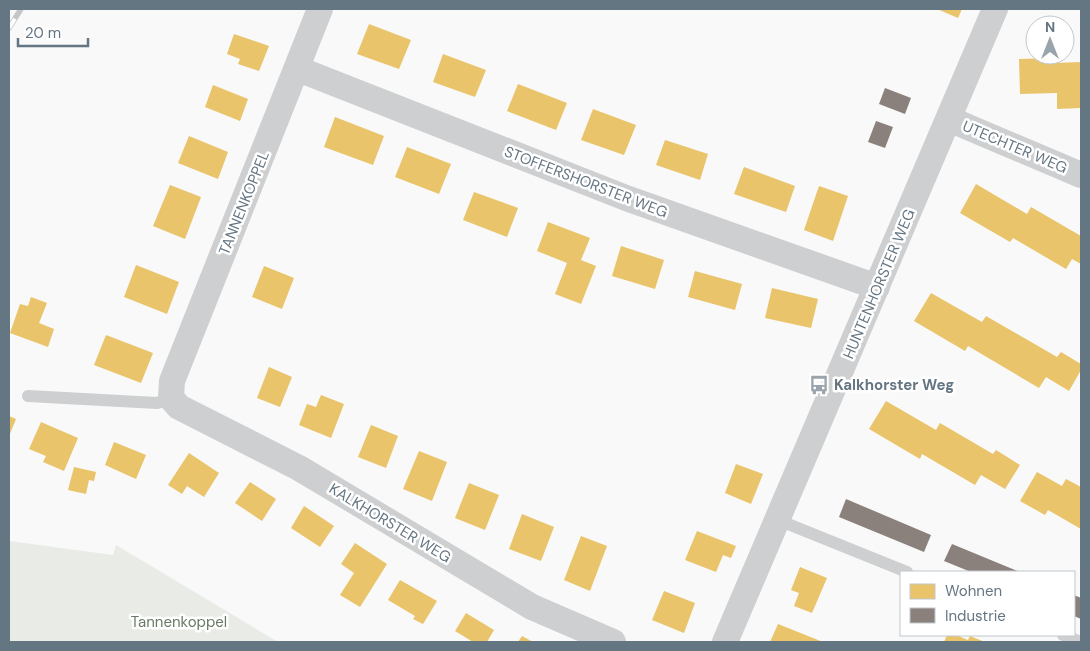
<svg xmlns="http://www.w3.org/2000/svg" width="1090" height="651" font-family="'DM Sans',sans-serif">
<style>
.green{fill:#e8ebe6}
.homes{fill:#e9c46a}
.industry{fill:#8a817c}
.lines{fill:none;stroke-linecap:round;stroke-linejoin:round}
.lane{stroke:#cecfd0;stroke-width:12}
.street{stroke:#cecfd0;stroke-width:26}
.rail-casing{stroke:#c3c5c6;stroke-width:5.5}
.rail{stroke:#fff;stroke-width:4;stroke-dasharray:11;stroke-linecap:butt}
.labels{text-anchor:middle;stroke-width:5;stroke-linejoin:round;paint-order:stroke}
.street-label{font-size:15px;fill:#657683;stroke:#fff}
.poi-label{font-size:15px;font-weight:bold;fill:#657683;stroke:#fff;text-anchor:start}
.park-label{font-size:15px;fill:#687a64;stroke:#fff}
</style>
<rect width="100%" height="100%" fill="#f9f9f9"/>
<!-- green -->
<polygon class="green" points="9,541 113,555 116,545 278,642 9,642"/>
<!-- homes -->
<g class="homes">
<polygon points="937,9 962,9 958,18"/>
<polygon points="369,24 411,40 399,69 357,54"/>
<polygon points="234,34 269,46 259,71 238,64 240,59 227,54"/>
<polygon points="443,54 486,70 475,97 433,82"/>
<polygon points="1055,58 1056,63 1081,62 1081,108 1057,109 1057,93 1020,94 1019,59"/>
<polygon points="518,84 567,103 556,130 507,111"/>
<polygon points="213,85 248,99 240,121 205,107"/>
<polygon points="593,109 636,125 624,155 581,140"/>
<polygon points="335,117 384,136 373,165 324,147"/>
<polygon points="189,136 228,152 218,179 178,163"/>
<polygon points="665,140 708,154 700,180 656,165"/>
<polygon points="407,147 451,164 439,194 395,177"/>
<polygon points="744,167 795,186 786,212 734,194"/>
<polygon points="976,184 1027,214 1031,207 1081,236 1081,264 1072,259 1066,269 1013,238 1010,242 960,213"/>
<polygon points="170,185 201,197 185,239 153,226"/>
<polygon points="819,186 848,196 833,241 804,230"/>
<polygon points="474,192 518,208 507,237 463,220"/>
<polygon points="548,222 590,238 581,260 596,266 581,304 555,294 567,263 537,251"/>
<polygon points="621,246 664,260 655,289 612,276"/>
<polygon points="136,265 179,282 167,314 124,297"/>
<polygon points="264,266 294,278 282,309 252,297"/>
<polygon points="695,271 742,284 735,310 688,297"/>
<polygon points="772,288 818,299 811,328 765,318"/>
<polygon points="931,293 982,322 986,316 1057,357 1061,352 1081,364 1081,370 1069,391 1046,377 1039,388 968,346 965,351 914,321"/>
<polygon points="31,297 47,303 39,323 54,329 48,347 10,333 20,304 28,306"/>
<polygon points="106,335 153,353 141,383 94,365"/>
<polygon points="269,367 292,377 280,407 257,398"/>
<polygon points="321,395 344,404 331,438 299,425 307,404 316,407"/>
<polygon points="886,401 936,430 940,423 993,454 996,450 1020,465 1005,489 981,475 975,485 922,454 920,459 869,429"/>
<polygon points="9,416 16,419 9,436"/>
<polygon points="41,422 78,438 64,471 43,462 46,456 29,449"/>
<polygon points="371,425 398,436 386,468 358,457"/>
<polygon points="114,442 146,455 136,479 105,465"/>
<polygon points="419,451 447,462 432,501 403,489"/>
<polygon points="189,453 219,473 204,497 187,486 182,494 168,485"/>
<polygon points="736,464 763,474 751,504 725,493"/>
<polygon points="74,467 96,472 94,481 89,480 86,494 68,490"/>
<polygon points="1037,472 1062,486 1066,479 1081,487 1081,529 1048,510 1045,515 1020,501"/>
<polygon points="250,482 276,499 262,521 235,503"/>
<polygon points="469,483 499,495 485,530 455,518"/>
<polygon points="304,506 334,526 320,547 291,528"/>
<polygon points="522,514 554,527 541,561 509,549"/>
<polygon points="697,531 736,546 731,558 723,555 716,572 685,560"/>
<polygon points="581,536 607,546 590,591 564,580"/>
<polygon points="355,543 387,564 360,607 340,595 354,573 341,564"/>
<polygon points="800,567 827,578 812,613 794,606 799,593 791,590"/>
<polygon points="400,580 437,601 423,624 413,619 415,616 388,600"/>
<polygon points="664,591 695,603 684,633 652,620"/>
<polygon points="466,613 494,630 487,642 473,642 455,631"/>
<polygon points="778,624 823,642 770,642"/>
<polygon points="947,635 956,635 968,640 970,636 985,642 944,642"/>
<polygon points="522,636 533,642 518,642"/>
</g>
<!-- industry -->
<g class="industry">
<polygon points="885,88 911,98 905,114 879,104"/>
<polygon points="876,121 893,127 885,148 868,142"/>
<polygon points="846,499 931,535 924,552 839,517"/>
<polygon points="952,544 1020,572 971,572 944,561"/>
<polygon points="1074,595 1081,598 1081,619 1074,616"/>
</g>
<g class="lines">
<!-- lane -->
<g class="lane">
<polyline points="28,396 157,403 171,398"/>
<polyline points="778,520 907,572"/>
<polyline points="1063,635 1081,642"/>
</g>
<!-- street -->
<g class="street">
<polyline points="320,9 172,381 171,398 179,407 299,468 532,607 613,642"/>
<polyline points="298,69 626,198 877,287"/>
<polyline points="949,119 1081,175"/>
<polyline points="725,642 995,9"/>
</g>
<defs>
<polyline id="rail" points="9,28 21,9"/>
</defs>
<!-- rail casing -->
<use href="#rail" class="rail-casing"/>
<!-- rail -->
<use href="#rail" class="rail"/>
</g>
<!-- icons -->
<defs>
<symbol id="bus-bare" viewBox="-9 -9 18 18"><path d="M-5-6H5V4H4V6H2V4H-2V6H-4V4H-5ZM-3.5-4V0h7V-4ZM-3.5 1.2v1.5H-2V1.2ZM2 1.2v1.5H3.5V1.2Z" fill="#99a4ac" stroke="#fff" stroke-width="2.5" paint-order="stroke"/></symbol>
</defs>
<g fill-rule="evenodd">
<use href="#bus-bare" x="805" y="371" width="28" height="28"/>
</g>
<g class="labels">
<!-- street labels -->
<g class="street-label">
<text transform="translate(1015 147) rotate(23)" y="5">UTECHTER WEG</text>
<text transform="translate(586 182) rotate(21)" y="5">STOFFERSHORSTER WEG</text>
<text transform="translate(244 203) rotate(-68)" y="5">TANNENKOPPEL</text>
<text transform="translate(879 284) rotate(-67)" y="5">HUNTENHORSTER WEG</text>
<text transform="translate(390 523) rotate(31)" y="5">KALKHORSTER WEG</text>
</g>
<!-- poi labels -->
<g class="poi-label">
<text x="834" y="390">Kalkhorster Weg</text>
</g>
<!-- park labels -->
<g class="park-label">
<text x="179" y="627">Tannenkoppel</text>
</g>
</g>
<!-- border -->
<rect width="1090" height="651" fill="none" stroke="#657683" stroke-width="20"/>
<!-- legend -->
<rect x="900" y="571" width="175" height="65" fill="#ffffff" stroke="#c1c8cd"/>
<rect x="910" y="584" width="25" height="15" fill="#e9c46a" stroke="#c1c8cd"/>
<text x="945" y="596" font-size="15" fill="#657683">Wohnen</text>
<rect x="910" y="608" width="25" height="15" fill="#8a817c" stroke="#c1c8cd"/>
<text x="945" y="621" font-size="15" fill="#657683">Industrie</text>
<!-- north arrow -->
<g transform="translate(1050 40)"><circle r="24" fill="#ffffff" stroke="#c1c8cd"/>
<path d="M0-4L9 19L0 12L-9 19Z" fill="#99a4ac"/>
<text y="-8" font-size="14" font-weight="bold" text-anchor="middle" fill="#657683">N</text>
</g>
<!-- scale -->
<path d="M18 38v8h70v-8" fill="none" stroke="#657683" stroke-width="2.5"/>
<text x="25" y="38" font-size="15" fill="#657683" stroke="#ffffff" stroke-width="4" paint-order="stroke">20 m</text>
</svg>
